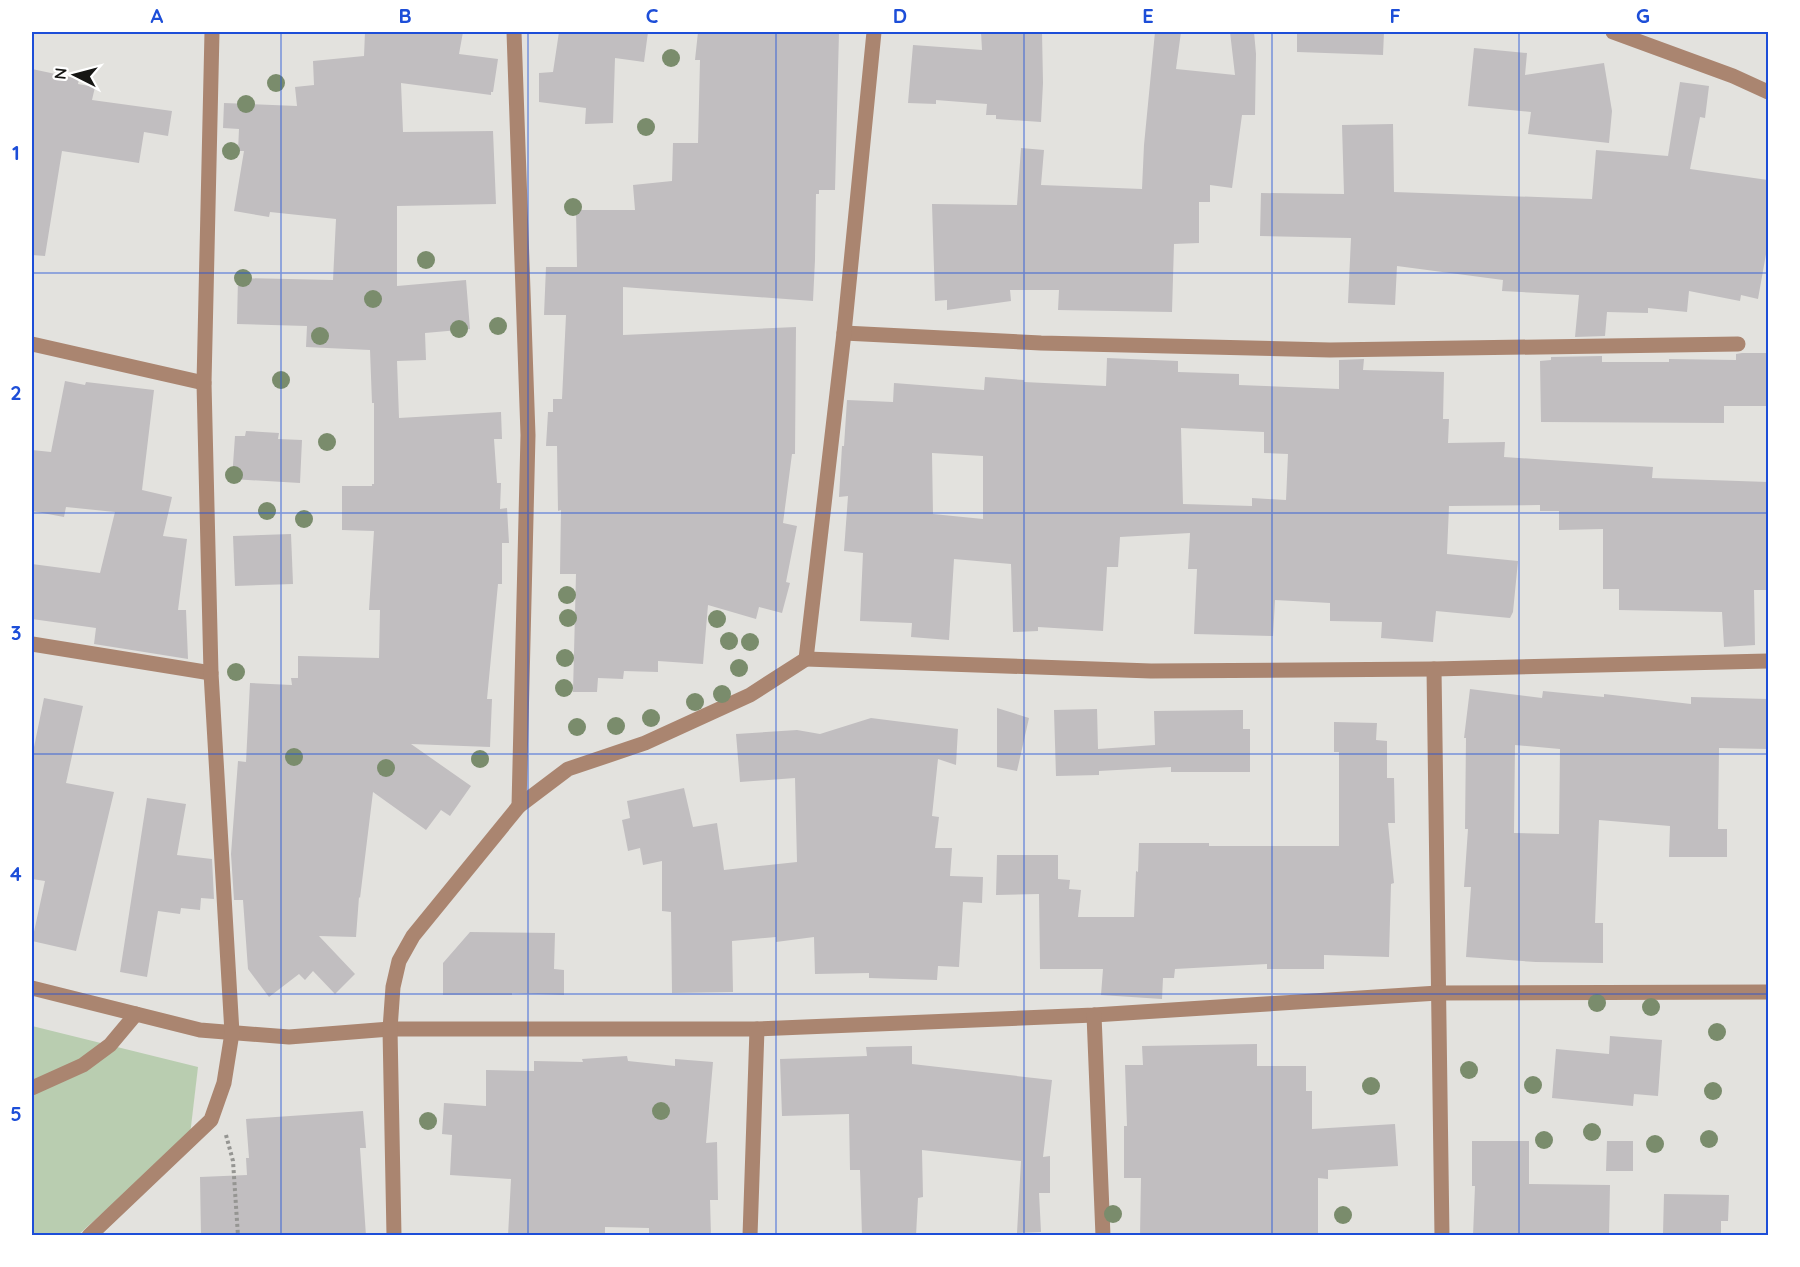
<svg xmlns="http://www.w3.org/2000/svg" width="1800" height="1267" font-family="Quicksand,sans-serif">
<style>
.green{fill:#b9cdb0}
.building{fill:#c1bec0;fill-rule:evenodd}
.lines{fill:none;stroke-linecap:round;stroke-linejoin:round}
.path{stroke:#959592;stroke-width:4;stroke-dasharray:3 3;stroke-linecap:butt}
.service{stroke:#aa8570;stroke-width:15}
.minor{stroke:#aa8570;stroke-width:15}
.tertiary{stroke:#aa8570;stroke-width:15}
.tree{fill:#7a8c6c}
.grid{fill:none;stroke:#1d4ed8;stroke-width:1.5;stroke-opacity:0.55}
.neatline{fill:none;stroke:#1d4ed8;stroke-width:2}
.grid-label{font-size:20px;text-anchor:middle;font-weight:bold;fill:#1d4ed8}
</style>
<rect width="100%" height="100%" fill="#e3e2de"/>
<!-- green -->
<polygon class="green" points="32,1026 198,1067 190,1135 78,1235 32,1236"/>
<!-- building -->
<g class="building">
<polygon points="365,32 463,32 459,54 498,59 493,92 491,92 491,95 401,83 403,132 493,131 496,204 397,206 397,286 466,280 470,329 425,333 426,360 397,361 399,418 501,412 502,439 494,439 497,483 501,483 500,509 507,508 509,543 502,543 502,584 498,584 487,699 492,699 490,747 411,744 471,786 450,816 441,810 426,830 373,792 360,898 359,897 356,937 319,936 355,974 335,994 313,971 305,980 299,974 269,997 248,969 243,900 234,900 231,854 238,761 246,762 250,683 292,685 291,678 298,678 298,656 379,658 380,610 369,610 374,531 342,530 342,486 372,486 372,484 374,484 374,403 372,403 370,350 306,347 307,326 237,324 238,278 333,280 336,219 270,212 269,217 234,211 244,151 238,151 239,129 223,128 224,103 297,106 295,87 314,85 313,61 364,56"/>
<polygon points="559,32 648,32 644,62 615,58 613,123 585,124 586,108 539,102 539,73 553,72"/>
<polygon points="698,32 839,32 835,190 819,190 819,194 816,194 815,260 813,301 623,287 623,335 796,327 795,454 792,454 783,523 797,526 786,582 790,583 782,613 759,607 756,619 708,605 703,664 658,661 658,672 624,671 623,679 598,678 597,692 573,692 576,574 560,574 561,510 558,511 557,446 546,446 548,412 553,412 553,399 562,399 566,315 544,315 546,267 577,267 576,210 635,210 633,185 672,181 673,143 698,143 700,60 695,60"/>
<polygon points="981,32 1042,32 1043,83 1041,122 996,119 996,115 986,115 987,104 936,100 936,104 908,103 913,45 982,50"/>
<polygon points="1155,32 1181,32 1176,69 1235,75 1230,32 1254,32 1256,54 1255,115 1242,115 1232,188 1210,185 1210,202 1199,202 1199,243 1174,244 1172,312 1058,310 1059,290 1010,290 1011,301 947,310 947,300 935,301 932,204 1017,205 1021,148 1044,150 1041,185 1142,189 1144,145"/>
<polygon points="1297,32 1384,32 1383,55 1297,52"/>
<polygon points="1474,48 1527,53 1525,75 1604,63 1612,111 1609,143 1528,134 1531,112 1468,106"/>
<polygon points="32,69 79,79 78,84 95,87 92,100 172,111 168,136 144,132 139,163 62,151 45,256 32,255"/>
<polygon points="1680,82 1709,86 1705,118 1700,117 1690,169 1768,180 1768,243 1758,299 1741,295 1740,301 1689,291 1687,312 1648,308 1648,313 1607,312 1605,336 1575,337 1579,295 1502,291 1503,280 1397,266 1395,305 1348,303 1351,238 1260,236 1261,193 1344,194 1342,125 1393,124 1394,192 1592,199 1596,150 1668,156"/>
<polygon points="1742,353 1768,353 1768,406 1724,406 1724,423 1541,422 1540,361 1551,360 1551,357 1602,356 1602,362 1669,362 1669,359 1736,360 1736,354"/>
<path d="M1107 358 1178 361V372L1239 374V385L1339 389V360L1364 359 1363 370 1444 372 1443 419H1449L1448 443 1505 442 1504 457 1653 467 1652 478 1768 482V590H1754L1755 645 1724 647 1722 612 1619 610V589H1603V529L1559 530V511H1540V505L1449 506 1447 554 1518 561 1513 612 1510 618 1436 611 1433 642 1381 638 1382 622 1330 621V603L1275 600 1273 636 1194 634 1197 569H1188L1190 533 1120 537 1118 567H1107L1103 631 1038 627V631L1013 632 1011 564 954 559 949 640 911 637 912 623 860 621 863 553 844 551 848 496 839 497 842 446H844L847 400 893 402 894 383 984 390 985 377 1024 380V382L1106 386ZM1181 428 1264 432V453L1288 454 1286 500 1252 498V506L1183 504ZM932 453 983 456V519L933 514Z"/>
<polygon points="65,381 85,385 86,382 154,390 142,490 172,497 163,536 187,539 178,610 186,610 188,659 94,644 96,628 32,619 32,564 100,573 115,512 66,507 64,517 32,511 32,450 51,452"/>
<polygon points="246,431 279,433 278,439 302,440 300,483 232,479 235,436 245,436"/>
<polygon points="291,534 293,584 235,586 233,536"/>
<path d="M1470 689 1542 698 1543 691 1604 697V694L1691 704V697L1768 699V749L1719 748 1718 829H1727V857H1669L1670 826 1599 820 1595 923H1603V963L1536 962 1466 957 1471 887H1464L1468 829H1465L1466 738H1464ZM1515 745 1560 749 1559 834 1514 833Z"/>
<polygon points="44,698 83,706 66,783 114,792 76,951 32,941 45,881 32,879 32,757"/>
<polygon points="997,708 1029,718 1017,771 997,767"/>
<polygon points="1097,709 1098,749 1155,745 1154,711 1243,710 1243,729 1250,729 1250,772 1171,772 1171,767 1099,771 1099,775 1056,776 1054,710"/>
<polygon points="871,718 958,729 956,765 938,759 932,816 939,817 935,848 952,848 950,876 983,877 982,903 963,902 959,967 938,966 937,980 869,978 869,973 815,974 814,937 776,942 776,937 732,941 733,992 672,993 671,912 662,911 662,861 643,865 640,848 628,851 622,820 630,818 627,801 684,788 693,827 717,823 724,870 797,862 795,778 740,782 736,734 797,730 820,734"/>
<polygon points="1334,722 1377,723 1376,740 1387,741 1387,778 1394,778 1395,823 1388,823 1394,883 1391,884 1389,957 1324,955 1324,969 1267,969 1267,964 1175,969 1174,978 1163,978 1162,999 1101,995 1103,969 1040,969 1039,894 996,895 997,855 1058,855 1058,879 1070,880 1069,889 1081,890 1078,917 1134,917 1136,871 1138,872 1139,843 1209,843 1209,846 1339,846 1339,752 1334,752"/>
<polygon points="147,798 186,804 177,855 212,859 214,899 201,898 200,910 181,908 180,914 158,911 147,977 120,972"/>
<polygon points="470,932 555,933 554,969 564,970 564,995 512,993 512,995 443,995 443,963"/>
<polygon points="1610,1036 1662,1040 1658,1096 1634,1094 1633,1106 1552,1098 1556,1049 1609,1054"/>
<polygon points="1257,1044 1257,1066 1306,1066 1306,1091 1312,1091 1312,1129 1395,1124 1398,1166 1328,1170 1328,1179 1318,1178 1318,1235 1140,1236 1141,1178 1124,1178 1124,1126 1127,1126 1125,1065 1143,1065 1142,1046"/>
<polygon points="912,1046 912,1064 1052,1080 1043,1157 1050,1156 1050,1193 1039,1193 1041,1232 1017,1233 1021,1161 922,1150 923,1197 918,1198 916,1236 862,1236 860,1170 850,1170 849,1114 782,1116 780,1059 867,1056 866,1047"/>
<polygon points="627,1056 628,1061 675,1066 675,1059 713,1062 706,1143 717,1142 718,1200 710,1200 711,1236 649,1236 649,1228 605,1227 605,1236 508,1236 511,1179 450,1175 452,1135 442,1134 444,1103 486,1106 486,1070 534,1071 534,1061 583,1062 582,1059"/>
<polygon points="363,1111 366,1148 360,1148 366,1236 201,1236 200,1177 247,1175 246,1158 249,1158 246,1119"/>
<polygon points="1472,1141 1529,1141 1529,1184 1610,1185 1609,1236 1473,1236 1475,1186 1472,1186"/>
<polygon points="1607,1141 1633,1141 1633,1171 1606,1171"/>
<polygon points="1664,1194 1729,1195 1728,1221 1721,1221 1721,1235 1663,1234"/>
</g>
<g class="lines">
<!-- path -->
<polyline class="path" points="226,1135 233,1161 238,1236"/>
<!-- service -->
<polyline class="service" points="32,1088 83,1065 110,1045 136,1014"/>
<!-- minor -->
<g class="minor">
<polyline points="514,32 528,435 519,806"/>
<polyline points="844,333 1041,343 1330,350 1738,344"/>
<polyline points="32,344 204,383"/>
<polyline points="32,644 211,673"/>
<polyline points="806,659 1151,671 1434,669 1768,661"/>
<polyline points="1434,669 1442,1236"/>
<polyline points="32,988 200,1030 289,1037 390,1029 757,1029 1094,1015 1438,993 1768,992"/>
<polyline points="1094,1015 1103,1236"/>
<polyline points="89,1236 211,1120 224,1083 232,1033 211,673 204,383 212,32"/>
<polyline points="394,1236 390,1029 393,987 399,961 413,936 519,806 568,769 645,743 750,695 806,659 844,333 874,32"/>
<polyline points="750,1236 757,1029"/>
</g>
<!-- tertiary -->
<polyline class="tertiary" points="1613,32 1733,76 1768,92"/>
</g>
<!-- trees -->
<g class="tree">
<circle cx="671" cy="58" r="9"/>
<circle cx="276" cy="83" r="9"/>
<circle cx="246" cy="104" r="9"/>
<circle cx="646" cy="127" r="9"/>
<circle cx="231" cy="151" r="9"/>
<circle cx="573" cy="207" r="9"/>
<circle cx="426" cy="260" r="9"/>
<circle cx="243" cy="278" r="9"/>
<circle cx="373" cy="299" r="9"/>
<circle cx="498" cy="326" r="9"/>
<circle cx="459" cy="329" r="9"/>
<circle cx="320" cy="336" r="9"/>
<circle cx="281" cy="380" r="9"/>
<circle cx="327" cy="442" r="9"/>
<circle cx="234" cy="475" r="9"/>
<circle cx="267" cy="511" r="9"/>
<circle cx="304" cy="519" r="9"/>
<circle cx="567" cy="595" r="9"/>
<circle cx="568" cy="618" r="9"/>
<circle cx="717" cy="619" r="9"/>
<circle cx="729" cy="641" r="9"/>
<circle cx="750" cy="642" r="9"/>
<circle cx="565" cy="658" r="9"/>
<circle cx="739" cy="668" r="9"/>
<circle cx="236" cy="672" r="9"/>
<circle cx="564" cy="688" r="9"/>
<circle cx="722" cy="694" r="9"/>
<circle cx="695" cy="702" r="9"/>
<circle cx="651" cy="718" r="9"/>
<circle cx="616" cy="726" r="9"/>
<circle cx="577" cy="727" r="9"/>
<circle cx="294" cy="757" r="9"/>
<circle cx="480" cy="759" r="9"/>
<circle cx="386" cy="768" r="9"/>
<circle cx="1597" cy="1003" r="9"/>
<circle cx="1651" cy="1007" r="9"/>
<circle cx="1717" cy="1032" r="9"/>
<circle cx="1469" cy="1070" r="9"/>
<circle cx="1533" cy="1085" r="9"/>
<circle cx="1371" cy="1086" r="9"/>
<circle cx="1713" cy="1091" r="9"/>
<circle cx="661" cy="1111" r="9"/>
<circle cx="428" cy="1121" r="9"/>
<circle cx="1592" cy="1132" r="9"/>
<circle cx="1709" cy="1139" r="9"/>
<circle cx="1544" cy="1140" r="9"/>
<circle cx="1655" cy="1144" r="9"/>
<circle cx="1113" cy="1214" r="9"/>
<circle cx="1343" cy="1215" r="9"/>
</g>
<!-- grid -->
<path class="grid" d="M281 32V1236M528 32V1236M776 32V1236M1024 32V1236M1272 32V1236M1519 32V1236M32 273H1768M32 513H1768M32 754H1768M32 994H1768"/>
<!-- border -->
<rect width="1800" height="1267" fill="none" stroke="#ffffff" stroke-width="66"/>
<!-- north arrow -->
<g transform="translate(75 75) rotate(276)" stroke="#ffffff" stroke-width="4.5" paint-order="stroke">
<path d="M0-4.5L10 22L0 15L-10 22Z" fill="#161614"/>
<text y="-9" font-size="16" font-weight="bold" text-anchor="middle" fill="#161614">N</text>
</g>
<rect x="33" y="33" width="1734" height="1201" class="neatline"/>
<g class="grid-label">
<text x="157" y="23">A</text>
<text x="405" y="23">B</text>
<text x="652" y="23">C</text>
<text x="900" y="23">D</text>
<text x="1148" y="23">E</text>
<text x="1395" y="23">F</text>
<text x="1643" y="23">G</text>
<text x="16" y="160">1</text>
<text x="16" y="400">2</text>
<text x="16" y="640">3</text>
<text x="16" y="881">4</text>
<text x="16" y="1121">5</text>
</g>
</svg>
